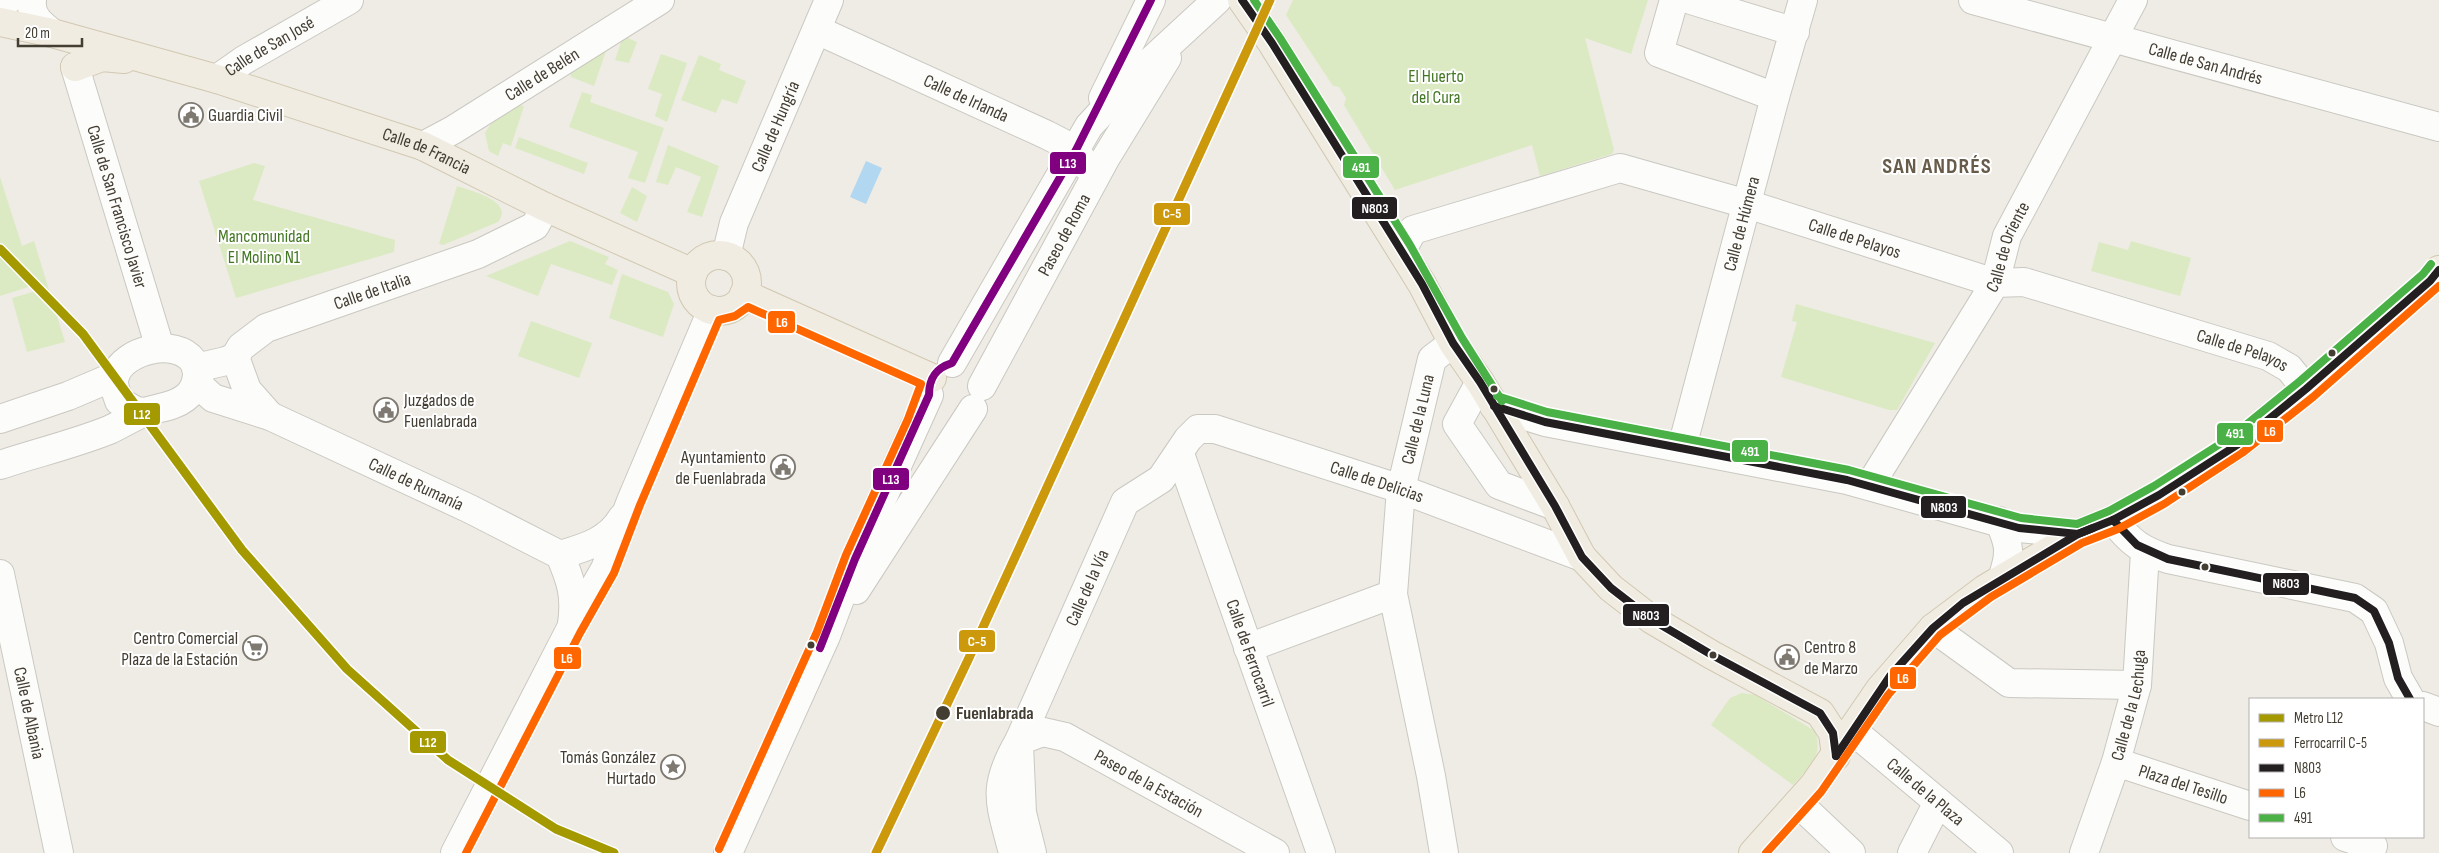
<svg xmlns="http://www.w3.org/2000/svg" width="2439" height="853" font-family="'Sofia Sans Condensed',sans-serif">
<style>
.green{fill:#dbeac3}
.water{fill:#b2d7f0}
.lines{fill:none;stroke-linecap:round;stroke-linejoin:round}
.minor-casing{stroke:#cac8c1;stroke-width:30}
.major-casing{stroke:#d2c8b1;stroke-width:30}
.minor{stroke:#fcfcfb;stroke-width:28}
.major{stroke:#f0ece1;stroke-width:28}
.bus-1-casing{stroke:#fff;stroke-width:11}
.bus-2-casing{stroke:#fff;stroke-width:11}
.bus-3-casing{stroke:#fff;stroke-width:11}
.bus-4-casing{stroke:#fff;stroke-width:11}
.bus-1{stroke:#231f20;stroke-width:8}
.bus-2{stroke:#f60;stroke-width:8}
.bus-3{stroke:#4ab146;stroke-width:8}
.bus-4{stroke:#800080;stroke-width:8}
.rail-1-casing{stroke:#fff;stroke-width:12}
.rail-1{stroke:#cc980c;stroke-width:9}
.metro-1-casing{stroke:#fff;stroke-width:12}
.metro-1{stroke:#a49a00;stroke-width:9}
.bus-dot{fill:#433d32;stroke:#fff;stroke-width:2}
.labels{text-anchor:middle;stroke-width:4;stroke-linejoin:round;paint-order:stroke}
.street-label{font-size:18px;fill:#433d32;stroke:#fff}
.park-label{font-size:18px;fill:#437723;stroke:#fff}
.poi-label{font-size:18px;fill:#433d32;stroke:#fff;text-anchor:start}
.stop-label{font-size:18px;font-weight:bold;fill:#433d32;stroke:#fff;text-anchor:start}
.district-label{font-size:22px;font-weight:bold;letter-spacing:1px;fill:#675b49;stroke:#fff}
.line-badge{stroke:#fff;stroke-width:2}
.badge-label{font-size:14px;text-anchor:middle;font-weight:bold;fill:#fff}
</style>
<rect width="100%" height="100%" fill="#eeece5"/>
<!-- green -->
<g class="green">
<polygon points="1293,0 1648,0 1631,54 1585,38 1614,150 1612,154 1540,176 1532,145 1395,190 1344,105 1346,98 1339,87 1333,86 1286,15"/>
<polygon points="623,36 637,42 629,63 615,60"/>
<polygon points="607,48 594,86 571,77 570,72"/>
<polygon points="661,54 687,63 667,122 655,116 662,94 648,89"/>
<polygon points="699,55 721,64 719,70 746,81 737,104 722,99 716,113 681,100"/>
<polygon points="582,92 592,95 590,102 664,128 645,183 628,178 638,152 569,127"/>
<polygon points="518,105 524,106 511,146 503,143 498,156 489,151 485,133 495,117"/>
<polygon points="519,137 588,163 584,174 515,148"/>
<polygon points="668,145 719,166 702,217 687,212 701,177 676,167 668,185 656,182"/>
<polygon points="254,163 265,166 253,200 395,240 394,252 236,298 199,181"/>
<polygon points="0,177 22,246 34,241 65,342 27,352 12,298 36,291 35,285 0,296"/>
<path d="M457 186C471 191 515 201 498 222L443 245 439 244Z"/>
<polygon points="632,187 647,196 637,222 620,213"/>
<polygon points="570,241 609,257 605,264 618,270 612,285 551,264 538,296 486,276"/>
<polygon points="2131,241 2191,258 2180,296 2091,271 2099,242 2128,250"/>
<polygon points="622,274 668,292 674,304 663,337 609,318"/>
<polygon points="1796,304 1935,343 1897,410 1889,410 1781,377 1797,322 1792,321"/>
<polygon points="531,321 592,343 579,378 518,356"/>
<path d="M1742 693 1755 695 1815 731C1824 756 1809 767 1793 785L1711 725 1730 698Z"/>
</g>
<!-- water -->
<polygon class="water" points="866,161 882,168 866,204 850,197"/>
<g class="lines">
<defs>
<g id="minor">
<path d="M32 0C30 16 41 24 52 33"/>
<polyline points="1674,0 1659,53 1775,97"/>
<polyline points="1691,0 1795,32"/>
<path id="s1" d="M1973 0 2439 127"/>
<polyline points="0,3 8,0"/>
<path id="s2" d="M817 30 1047 135 1076 150 1085 165"/>
<path id="s3" d="M75 67 160 348"/>
<path id="s4" d="M217 79 244 60 349 0"/>
<polyline points="1103,98 1151,0"/>
<path id="s5" d="M423 146 453 130 660 0"/>
<path id="s6" d="M1402 250 1413 230 1620 168 1747 204 1995 283 2024 282 2268 356 2289 368 2306 389"/>
<path id="s7" d="M726 256 734 223 829 0"/>
<polyline points="235,357 247,390 270,416"/>
<polyline points="952,363 1089,126 1141,70 1217,0"/>
<path id="s8" d="M196 368 226 361 235 357 241 347 266 328 478 254 535 226 545 207"/>
<path id="s9" d="M197 377 202 388 213 398 270 416 470 509 560 555C571 581 576 595 572 624"/>
<polyline points="1480,382 1457,424 1499,485 1555,506"/>
<path id="s10" d="M982 386 1105 159 1167 58"/>
<polyline points="1494,406 1545,422 1847,480 2019,528 2078,534"/>
<polyline points="0,419 68,396 115,376"/>
<path id="s11" d="M1682 447 1775 97 1803 0"/>
<path id="s12" d="M1180 454 1321 853"/>
<path d="M0 465C36 453 74 444 109 430 120 425 131 418 143 413 157 407 172 408 185 398 196 390 201 372 193 361 176 337 123 350 115 376 112 384 117 394 119 401L136 411 145 412"/>
<path id="s13" d="M1870 485 1995 283 2007 236 2133 0"/>
<path d="M2113 520C2131 543 2141 550 2168 559L2355 598 2374 611 2389 643 2398 678 2410 699"/>
<path d="M1999 521C2010 545 2011 553 2002 579"/>
<path d="M560 555C584 548 609 541 622 518"/>
<path id="s14" d="M0 574 59 853"/>
<polyline points="856,590 973,409"/>
<polyline points="1933,628 2009,683 2137,685"/>
<polyline points="1248,648 1393,594"/>
<polyline points="2423,706 2439,712"/>
<path id="s15" d="M1852 730 1999 853"/>
<path id="s16" d="M1019 741 1043 732 1065 737 1275 853"/>
<polyline points="1019,745 1022,813 1032,853"/>
<path id="s17" d="M2116 762 2250 806"/>
<polyline points="1798,803 1851,853"/>
<polyline points="2345,837 2373,846"/>
<polyline points="455,853 571,628 605,569 631,501 712,310"/>
<polyline points="728,853 826,636 855,559 929,395"/>
<path id="s18" d="M1013 853C1000 802 991 789 1019 741L1125 502 1161 479 1188 439 1198 429H1215L1401 489 1582 557"/>
<path id="s19" d="M1444 853 1431 776 1393 594 1401 489 1432 359 1453 343"/>
<polyline points="1912,853 1938,802"/>
<path id="s20" d="M2084 853 2116 762 2137 685 2145 552"/>
</g>
<g id="major">
<polyline points="1242,0 1272,43 1422,284 1453,343 1480,382 1555,506 1582,557 1611,588 1651,619 1712,655 1820,713 1833,733 1836,756"/>
<path id="s21" d="M0 22 52 33 217 79 423 146 545 207 693 273"/>
<polyline points="75,67 102,57 124,59"/>
<circle cx="719" cy="283" r="28"/>
<polyline points="744,294 932,378"/>
<polyline points="1753,853 1814,785 1880,689 1933,628 1985,589 2078,534 2113,520 2159,495 2237,445 2306,389 2430,281 2439,270"/>
</g>
</defs>
<!-- minor casing -->
<use href="#minor" class="minor-casing"/>
<!-- major casing -->
<use href="#major" class="major-casing"/>
<!-- minor -->
<use href="#minor" class="minor"/>
<!-- major -->
<use href="#major" class="major"/>
<defs>
<g id="bus-1">
<polyline points="1242,0 1272,43 1422,284 1453,343 1480,382 1555,506 1582,557 1611,588 1651,619 1712,655 1820,713 1833,733 1836,756"/>
<polyline points="1494,406 1545,422 1847,480 2019,528 2078,534 2093,528"/>
<polyline points="2113,520 2137,545 2168,559 2355,598 2374,611 2389,643 2398,678 2410,699"/>
<polyline points="1836,756 1890,676 1933,628 1963,603 2078,534 2113,520 2159,495 2237,445 2306,389 2430,281 2439,270"/>
</g>
<g id="bus-2">
<polyline points="466,853 580,633 614,573 640,505 719,320 735,316 748,307 921,384 908,419 846,555 817,632 719,849"/>
<polyline points="1766,853 1821,792 1888,695 1940,635 1991,597 2082,543 2118,529 2164,504 2242,453 2313,397 2439,286"/>
</g>
<g id="bus-3">
<polyline points="1254,0 1280,38 1410,245 1462,338 1502,401"/>
<polyline points="1497,396 1547,412 1849,470 2021,518 2077,524 2109,511 2154,486 2231,437 2300,381 2423,274 2431,264"/>
</g>
<path id="bus-4" d="M820 648 855 559 929 395C929 378 936 368 952 363L1076 150 1151 0"/>
</defs>
<!-- bus-1 casing -->
<use href="#bus-1" class="bus-1-casing"/>
<!-- bus-2 casing -->
<use href="#bus-2" class="bus-2-casing"/>
<!-- bus-3 casing -->
<use href="#bus-3" class="bus-3-casing"/>
<!-- bus-4 casing -->
<use href="#bus-4" class="bus-4-casing"/>
<!-- bus-1 -->
<use href="#bus-1" class="bus-1"/>
<!-- bus-2 -->
<use href="#bus-2" class="bus-2"/>
<!-- bus-3 -->
<use href="#bus-3" class="bus-3"/>
<!-- bus-4 -->
<use href="#bus-4" class="bus-4"/>
<defs>
<polyline id="rail-1" points="876,853 968,660 1270,0"/>
</defs>
<!-- rail-1 casing -->
<use href="#rail-1" class="rail-1-casing"/>
<!-- rail-1 -->
<use href="#rail-1" class="rail-1"/>
<defs>
<polyline id="metro-1" points="0,249 83,334 242,550 347,669 448,760 556,829 614,853"/>
</defs>
<!-- metro-1 casing -->
<use href="#metro-1" class="metro-1-casing"/>
<!-- metro-1 -->
<use href="#metro-1" class="metro-1"/>
</g>
<!-- icons -->
<defs>
<symbol id="civic-ring" viewBox="-11 -11 22 22"><circle r="9.5" fill="#fff" stroke="#7f7a71" stroke-width="1.5"/><path d="M-.6-6.5H3V-4.5H.6V-3L4-1V1h2V6H-6V1h2V-1L-.6-3ZM-1.2 2.5V6h2.4V2.5Z" fill="#7f7a71"/></symbol>
<symbol id="supermarket-ring" viewBox="-11 -11 22 22"><circle r="9.5" fill="#fff" stroke="#7f7a71" stroke-width="1.5"/><path d="M-6-5.5h2.5l.6 2H6L4.5 2H-2.5L-4.4-4H-6ZM-1.5 3.2a1.3 1.3 0 1 0 .1 0ZM3 3.2a1.3 1.3 0 1 0 .1 0Z" fill="#7f7a71"/></symbol>
<symbol id="sight-ring" viewBox="-11 -11 22 22"><circle r="9.5" fill="#fff" stroke="#7f7a71" stroke-width="1.5"/><path d="M0-6L1.8-2.2L6-1.7L2.9 1.2L3.7 5.4L0 3.3L-3.7 5.4L-2.9 1.2L-6-1.7L-1.8-2.2Z" fill="#7f7a71"/></symbol>
</defs>
<g fill-rule="evenodd">
<use href="#civic-ring" x="177" y="101" width="28" height="28"/>
<use href="#civic-ring" x="372" y="396" width="28" height="28"/>
<use href="#civic-ring" x="769" y="453" width="28" height="28"/>
<use href="#supermarket-ring" x="241" y="634" width="28" height="28"/>
<use href="#civic-ring" x="1773" y="643" width="28" height="28"/>
<use href="#sight-ring" x="659" y="753" width="28" height="28"/>
</g>
<!-- markers -->
<g class="bus-dot">
<circle cx="2332" cy="353" r="4.5"/>
<circle cx="1494" cy="389" r="4.5"/>
<circle cx="2182" cy="492" r="4.5"/>
<circle cx="2205" cy="567" r="4.5"/>
<circle cx="811" cy="645" r="4.5"/>
<circle cx="1713" cy="655" r="4.5"/>
<circle cx="943" cy="713" r="8"/>
</g>
<g class="labels">
<!-- street labels -->
<g class="street-label">
<text dy="6" stroke="none"><textPath href="#s4" startOffset="62">Calle de San José</textPath></text>
<text dy="6" stroke="none"><textPath href="#s1" startOffset="241">Calle de San Andrés</textPath></text>
<text dy="6" stroke="none"><textPath href="#s5" startOffset="139">Calle de Belén</textPath></text>
<text dy="6" stroke="none"><textPath href="#s2" startOffset="164">Calle de Irlanda</textPath></text>
<text dy="6" stroke="none"><textPath href="#s7" startOffset="139">Calle de Hungría</textPath></text>
<text dy="6" stroke="none"><textPath href="#s21" startOffset="446">Calle de Francia</textPath></text>
<text dy="6" stroke="none"><textPath href="#s3" startOffset="146">Calle de San Francisco Javier</textPath></text>
<text dy="6" stroke="none"><textPath href="#s11" startOffset="231">Calle de Húmera</textPath></text>
<text dy="6" stroke="none"><textPath href="#s10" startOffset="172">Paseo de Roma</textPath></text>
<text dy="6" stroke="none"><textPath href="#s6" startOffset="484">Calle de Pelayos</textPath></text>
<text dy="6" stroke="none"><textPath href="#s13" startOffset="276">Calle de Oriente</textPath></text>
<text dy="6" stroke="none"><textPath href="#s8" startOffset="196">Calle de Italia</textPath></text>
<text dy="6" stroke="none"><textPath href="#s6" startOffset="889">Calle de Pelayos</textPath></text>
<text dy="6" stroke="none"><textPath href="#s19" startOffset="441">Calle de la Luna</textPath></text>
<text dy="6" stroke="none"><textPath href="#s18" startOffset="671">Calle de Delicias</textPath></text>
<text dy="6" stroke="none"><textPath href="#s9" startOffset="248">Calle de Rumanía</textPath></text>
<text dy="6" stroke="none"><textPath href="#s18" startOffset="285">Calle de la Vía</textPath></text>
<text dy="6" stroke="none"><textPath href="#s12" startOffset="211">Calle de Ferrocarril</textPath></text>
<text dy="6" stroke="none"><textPath href="#s20" startOffset="155">Calle de la Lechuga</textPath></text>
<text dy="6" stroke="none"><textPath href="#s14" startOffset="142">Calle de Albania</textPath></text>
<text dy="6" stroke="none"><textPath href="#s16" startOffset="144">Paseo de la Estación</textPath></text>
<text dy="6" stroke="none"><textPath href="#s17" startOffset="71">Plaza del Tesillo</textPath></text>
<text dy="6" stroke="none"><textPath href="#s15" startOffset="96">Calle de la Plaza</textPath></text>
</g>
<!-- park labels -->
<g class="park-label">
<text x="1436" y="82">El Huerto<tspan x="1436" dy="21">del Cura</tspan></text>
<text x="264" y="242">Mancomunidad<tspan x="264" dy="21">El Molino N1</tspan></text>
</g>
<!-- poi labels -->
<g class="poi-label">
<text x="208" y="121">Guardia Civil</text>
<text x="404" y="406">Juzgados de<tspan x="404" dy="21">Fuenlabrada</tspan></text>
<text x="766" y="463" text-anchor="end">Ayuntamiento<tspan x="766" dy="21">de Fuenlabrada</tspan></text>
<text x="238" y="644" text-anchor="end">Centro Comercial<tspan x="238" dy="21">Plaza de la Estación</tspan></text>
<text x="1804" y="653">Centro 8<tspan x="1804" dy="21">de Marzo</tspan></text>
<text x="656" y="763" text-anchor="end">Tomás González<tspan x="656" dy="21">Hurtado</tspan></text>
</g>
<!-- stop labels -->
<g class="stop-label">
<text x="956" y="719">Fuenlabrada</text>
</g>
<!-- district labels -->
<g class="district-label">
<text x="1937" y="173">SAN ANDRÉS</text>
</g>
</g>
<g class="line-badge">
<rect x="1049" y="151" width="38" height="24" rx="5" fill="#800080"/>
<rect x="1342" y="155" width="38" height="24" rx="5" fill="#4ab146"/>
<rect x="1351" y="196" width="47" height="24" rx="5" fill="#231f20"/>
<rect x="1153" y="202" width="38" height="24" rx="5" fill="#cc980c"/>
<rect x="767" y="310" width="29" height="24" rx="5" fill="#f60"/>
<rect x="123" y="402" width="38" height="24" rx="5" fill="#a49a00"/>
<rect x="2256" y="419" width="28" height="24" rx="5" fill="#f60"/>
<rect x="2216" y="422" width="38" height="24" rx="5" fill="#4ab146"/>
<rect x="1731" y="439" width="38" height="24" rx="5" fill="#4ab146"/>
<rect x="872" y="467" width="38" height="24" rx="5" fill="#800080"/>
<rect x="1920" y="495" width="47" height="24" rx="5" fill="#231f20"/>
<rect x="2262" y="572" width="48" height="24" rx="5" fill="#231f20"/>
<rect x="1622" y="603" width="48" height="24" rx="5" fill="#231f20"/>
<rect x="958" y="629" width="38" height="24" rx="5" fill="#cc980c"/>
<rect x="553" y="646" width="29" height="24" rx="5" fill="#f60"/>
<rect x="1889" y="666" width="28" height="24" rx="5" fill="#f60"/>
<rect x="409" y="730" width="38" height="24" rx="5" fill="#a49a00"/>
</g>
<g class="badge-label">
<text x="1068" y="168">L13</text>
<text x="1361" y="172">491</text>
<text x="1375" y="213">N803</text>
<text x="1172" y="218">C-5</text>
<text x="782" y="327">L6</text>
<text x="142" y="419">L12</text>
<text x="2270" y="436">L6</text>
<text x="2235" y="438">491</text>
<text x="1750" y="456">491</text>
<text x="891" y="484">L13</text>
<text x="1944" y="512">N803</text>
<text x="2286" y="588">N803</text>
<text x="1646" y="620">N803</text>
<text x="977" y="646">C-5</text>
<text x="567" y="663">L6</text>
<text x="1903" y="683">L6</text>
<text x="428" y="747">L12</text>
</g>
<!-- legend -->
<rect x="2249" y="698" width="175" height="140" fill="#ffffff" stroke="#b4b1ad"/>
<rect x="2259" y="714" width="25" height="8" fill="#a49a00" stroke="#b4b1ad"/>
<text x="2294" y="723" font-size="15" fill="#433d32">Metro L12</text>
<rect x="2259" y="739" width="25" height="8" fill="#cc980c" stroke="#b4b1ad"/>
<text x="2294" y="748" font-size="15" fill="#433d32">Ferrocarril C-5</text>
<rect x="2259" y="764" width="25" height="8" fill="#231f20" stroke="#b4b1ad"/>
<text x="2294" y="773" font-size="15" fill="#433d32">N803</text>
<rect x="2259" y="789" width="25" height="8" fill="#ff6600" stroke="#b4b1ad"/>
<text x="2294" y="798" font-size="15" fill="#433d32">L6</text>
<rect x="2259" y="814" width="25" height="8" fill="#4ab146" stroke="#b4b1ad"/>
<text x="2294" y="823" font-size="15" fill="#433d32">491</text>
<!-- scale -->
<path d="M18 38v8h64v-8" fill="none" stroke="#433d32" stroke-width="2.5"/>
<text x="25" y="38" font-size="15" fill="#433d32" stroke="#ffffff" stroke-width="4" paint-order="stroke">20 m</text>
</svg>
